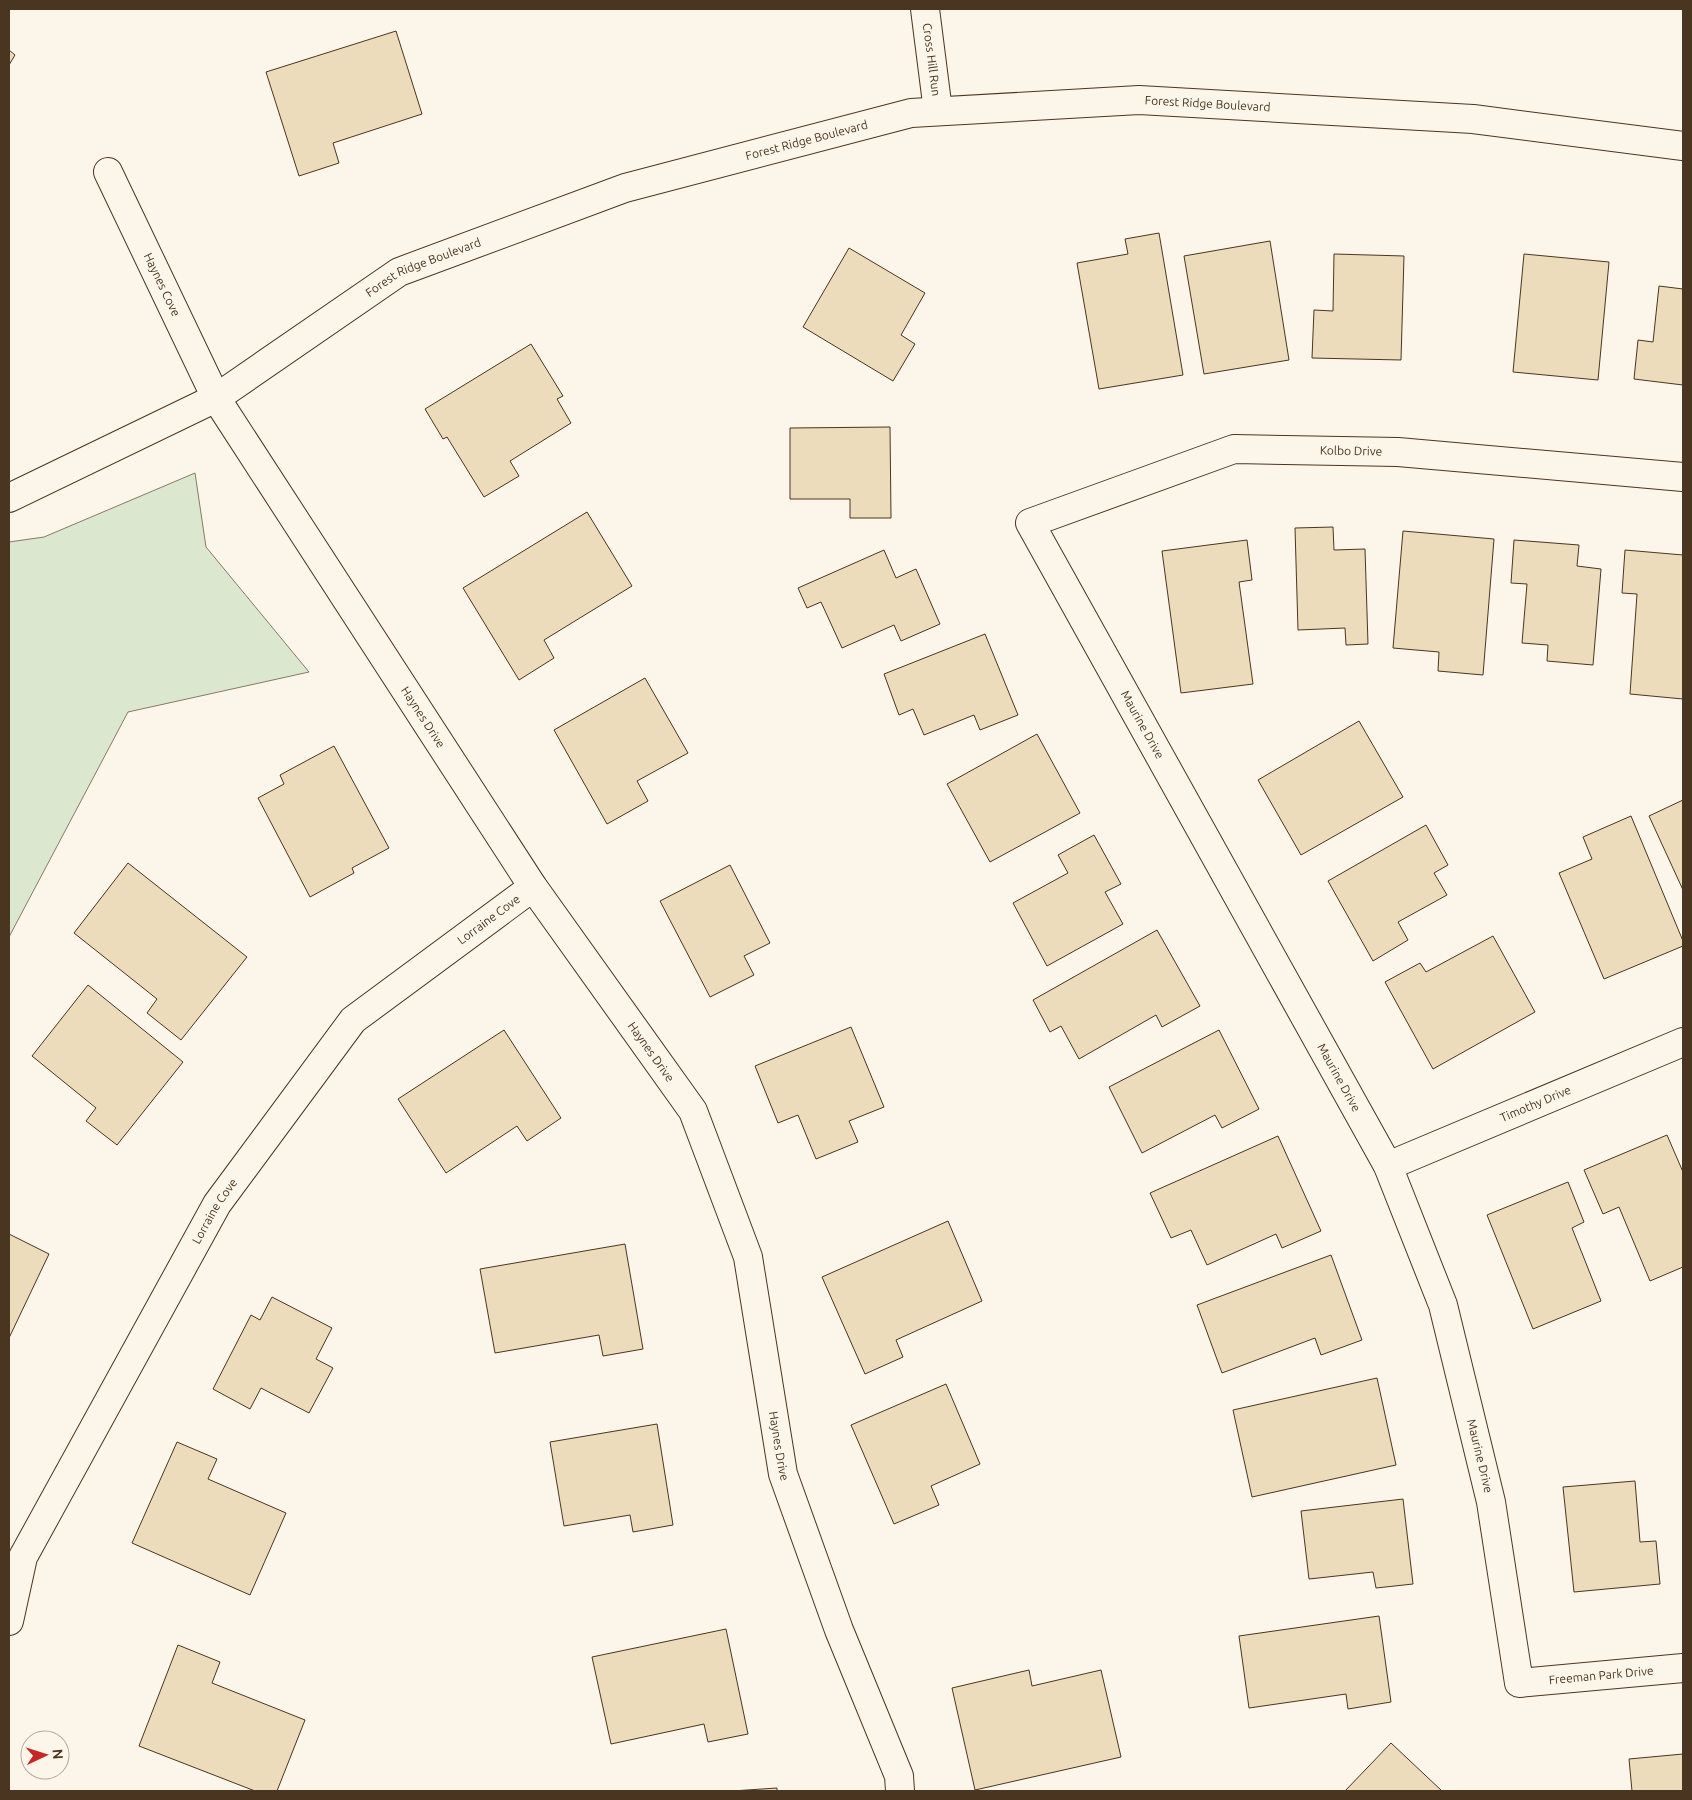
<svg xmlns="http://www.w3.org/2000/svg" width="1692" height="1800" font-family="Ubuntu,sans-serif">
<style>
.green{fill:#dce7d0;stroke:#887966}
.building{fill:#ecdcbc;stroke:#4a3520}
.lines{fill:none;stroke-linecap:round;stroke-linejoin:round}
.street-casing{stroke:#4a3520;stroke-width:30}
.secondary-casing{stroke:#4a3520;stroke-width:30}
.street{stroke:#fbf6e9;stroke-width:28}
.secondary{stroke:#fbf6e9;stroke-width:28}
.labels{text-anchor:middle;stroke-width:4;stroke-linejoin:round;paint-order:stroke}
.street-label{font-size:12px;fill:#4a3520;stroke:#fbf6e9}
</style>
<rect width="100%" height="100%" fill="#fbf6e9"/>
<!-- green -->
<polygon class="green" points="195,473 206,547 309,672 128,712 9,937 9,542 44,537"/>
<!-- building -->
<g class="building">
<polygon points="396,31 422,114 333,143 339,163 299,176 266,72"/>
<polygon points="9,50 15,55 9,65"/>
<polygon points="1159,233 1183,375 1099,389 1077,263 1128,254 1125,239"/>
<polygon points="1270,241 1289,360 1204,374 1184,256"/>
<polygon points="849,248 925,293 901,335 915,344 893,381 803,327"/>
<polygon points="1334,254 1404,256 1401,360 1312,358 1314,310 1333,311"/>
<polygon points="1524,254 1609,262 1598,380 1513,372"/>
<polygon points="1659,286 1683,289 1683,385 1634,379 1638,340 1653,342"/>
<polygon points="531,344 563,396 557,399 571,423 510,461 519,476 484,497 447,437 443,439 425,409"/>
<polygon points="890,427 891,518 850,518 850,499 790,499 790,428"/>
<polygon points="587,512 632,586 544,640 554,658 519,680 463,588"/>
<polygon points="1333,527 1334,550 1365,549 1368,644 1346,645 1345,628 1298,630 1295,528"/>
<polygon points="1403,531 1494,539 1483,675 1438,671 1439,652 1393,648"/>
<polygon points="1247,540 1252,580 1239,582 1253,684 1181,693 1162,551"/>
<polygon points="1514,540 1579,545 1577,566 1601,569 1593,665 1547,661 1548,645 1522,643 1527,584 1511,583"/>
<polygon points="884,550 896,578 916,569 940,624 901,641 894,625 842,648 821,602 807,608 798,588"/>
<polygon points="1625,550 1683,555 1683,699 1630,694 1637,594 1622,593"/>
<polygon points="985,634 1018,715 980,730 974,715 924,735 913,709 899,715 884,674"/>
<polygon points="645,678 688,753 637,781 648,801 607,824 554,730"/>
<polygon points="1359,721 1403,797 1301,855 1258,780"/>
<polygon points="1037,734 1080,813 990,862 947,784"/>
<polygon points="334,746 389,848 352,868 354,873 310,897 258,798 284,784 280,775"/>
<polygon points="1683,800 1683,890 1649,816"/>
<polygon points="1631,816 1683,941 1683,946 1604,979 1559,873 1592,859 1583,837"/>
<polygon points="1426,825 1448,865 1434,873 1447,895 1398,922 1408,940 1373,961 1328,881"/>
<polygon points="1094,835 1121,884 1105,892 1123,924 1047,966 1013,903 1068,873 1058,855"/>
<polygon points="128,863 247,957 181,1040 147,1013 157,999 74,933"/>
<polygon points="730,865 770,943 744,956 754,975 710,997 660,901"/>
<polygon points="1157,930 1200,1006 1162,1027 1156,1015 1079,1059 1061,1026 1050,1032 1033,1000"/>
<polygon points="1493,936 1535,1012 1433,1069 1385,982 1420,963 1426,972"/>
<polygon points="88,985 183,1062 117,1145 86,1121 96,1108 32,1056"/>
<polygon points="851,1027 884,1107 849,1121 858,1142 816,1159 798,1115 778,1123 755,1066"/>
<polygon points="504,1030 561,1118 527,1141 517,1126 446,1173 398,1099"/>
<polygon points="1219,1030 1259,1109 1222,1128 1215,1115 1142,1153 1109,1087"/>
<polygon points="1667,1135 1683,1172 1683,1267 1650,1281 1619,1207 1603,1214 1584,1170"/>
<polygon points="1278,1136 1321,1231 1282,1248 1276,1234 1207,1265 1191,1230 1171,1238 1150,1193"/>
<polygon points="1568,1182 1584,1222 1572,1228 1601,1301 1533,1329 1487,1215"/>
<polygon points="948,1221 982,1301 896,1340 903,1357 865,1374 822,1277"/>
<polygon points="9,1234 49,1254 9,1338"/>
<polygon points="625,1244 643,1349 603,1356 599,1335 495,1353 480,1269"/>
<polygon points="1331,1255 1362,1340 1321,1355 1315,1338 1222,1373 1197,1305"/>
<polygon points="272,1297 332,1328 316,1359 333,1368 309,1413 261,1388 250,1409 213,1389 251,1315 260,1320"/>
<polygon points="1377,1378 1396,1465 1252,1497 1233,1410"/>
<polygon points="946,1384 980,1464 931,1486 939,1505 894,1524 851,1425"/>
<polygon points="657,1424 673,1525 633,1532 630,1515 564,1526 550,1442"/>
<polygon points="177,1442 217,1459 208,1479 286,1513 250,1595 132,1543"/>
<polygon points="1635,1481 1640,1542 1656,1541 1660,1584 1574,1592 1563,1487"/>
<polygon points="1403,1499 1413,1584 1376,1588 1373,1572 1309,1579 1301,1511"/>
<polygon points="1379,1616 1391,1702 1348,1709 1346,1694 1249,1708 1239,1636"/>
<polygon points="726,1629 748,1734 708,1742 704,1724 611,1744 592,1657"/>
<polygon points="178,1645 220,1662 212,1683 305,1720 277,1791 255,1791 139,1746"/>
<polygon points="1029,1670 1032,1686 1101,1670 1121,1757 975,1790 952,1688"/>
<polygon points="1391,1743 1442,1791 1345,1791"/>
<polygon points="1683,1754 1683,1791 1632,1791 1629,1759"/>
<polygon points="777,1788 777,1791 732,1791"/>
</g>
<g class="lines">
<defs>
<g id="street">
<path id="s1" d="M925 9 938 111"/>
<path id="s2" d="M108 172 216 398 533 887 693 1111 748 1257 783 1474 839 1630 899 1776 900 1791"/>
<path id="s3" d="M1683 477 1398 452 1234 449 1030 523 1388 1166 1443 1305 1491 1502 1519 1683 1683 1668"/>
<path id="s4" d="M1388 1166 1683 1042"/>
<path id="s5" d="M9 1621 23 1557 217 1204 353 1020 533 887"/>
</g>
<g id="secondary">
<path id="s6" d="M9 498 216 398 399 272 625 188 911 113 1139 100 1473 119 1683 146"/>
</g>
</defs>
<!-- street casing -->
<use href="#street" class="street-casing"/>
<!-- secondary casing -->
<use href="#secondary" class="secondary-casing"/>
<!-- street -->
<use href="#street" class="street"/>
<!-- secondary -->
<use href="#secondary" class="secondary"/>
</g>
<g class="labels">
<!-- street labels -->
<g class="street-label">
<text dy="4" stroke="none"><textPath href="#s1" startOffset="51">Cross Hill Run</textPath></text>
<text dy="4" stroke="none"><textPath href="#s6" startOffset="1286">Forest Ridge Boulevard</textPath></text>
<text dy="4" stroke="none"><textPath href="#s6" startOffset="881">Forest Ridge Boulevard</textPath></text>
<text dy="4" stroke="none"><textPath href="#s6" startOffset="476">Forest Ridge Boulevard</textPath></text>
<text dy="4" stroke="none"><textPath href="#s2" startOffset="125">Haynes Cove</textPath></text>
<text transform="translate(1351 451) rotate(1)" y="4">Kolbo Drive</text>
<text dy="4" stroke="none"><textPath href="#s2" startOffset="631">Haynes Drive</textPath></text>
<text dy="4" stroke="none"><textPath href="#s3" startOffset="898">Maurine Drive</textPath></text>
<text dy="4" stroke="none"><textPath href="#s5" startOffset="866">Lorraine Cove</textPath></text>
<text dy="4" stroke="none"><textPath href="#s2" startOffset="1036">Haynes Drive</textPath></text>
<text dy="4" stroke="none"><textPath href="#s3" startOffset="1302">Maurine Drive</textPath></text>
<text dy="4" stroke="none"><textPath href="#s4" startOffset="160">Timothy Drive</textPath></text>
<text dy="4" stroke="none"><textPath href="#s5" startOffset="461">Lorraine Cove</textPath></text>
<text dy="4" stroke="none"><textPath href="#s2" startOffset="1456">Haynes Drive</textPath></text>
<text dy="4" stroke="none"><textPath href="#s3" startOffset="1708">Maurine Drive</textPath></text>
<text dy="4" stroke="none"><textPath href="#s3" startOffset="2021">Freeman Park Drive</textPath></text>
</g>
</g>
<!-- border -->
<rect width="1692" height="1800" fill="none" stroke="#4a3520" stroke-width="20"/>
<!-- north arrow -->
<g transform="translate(45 1755) rotate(86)"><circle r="24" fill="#fbf6e9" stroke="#b4a999"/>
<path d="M0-4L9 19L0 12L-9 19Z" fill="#c62828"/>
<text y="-8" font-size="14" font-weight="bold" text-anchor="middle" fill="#4a3520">N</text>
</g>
</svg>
